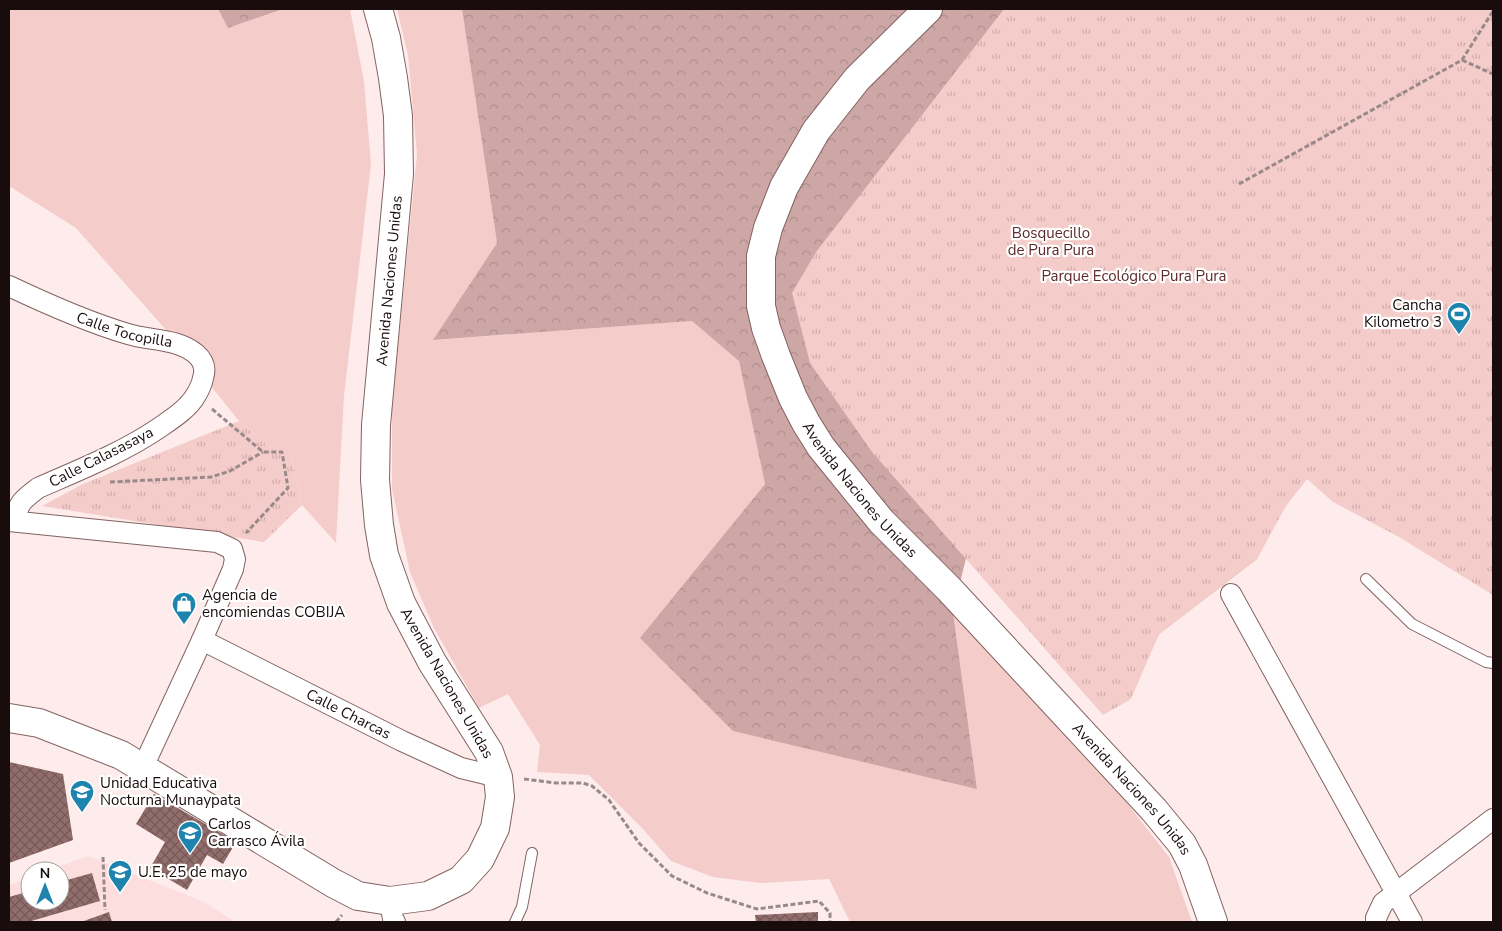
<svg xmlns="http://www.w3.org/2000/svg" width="1502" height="931" font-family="'Nunito Sans',sans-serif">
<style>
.built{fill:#fbdedd}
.green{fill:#f4ccca}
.forest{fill:url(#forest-crowns)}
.park{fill:url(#park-tufts)}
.building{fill:url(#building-cross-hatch)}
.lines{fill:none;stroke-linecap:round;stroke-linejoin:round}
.lane-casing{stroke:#836260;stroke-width:12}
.street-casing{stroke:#836260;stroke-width:22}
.secondary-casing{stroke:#836260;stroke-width:30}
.path{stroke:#998989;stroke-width:3;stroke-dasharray:5 2.5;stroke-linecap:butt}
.lane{stroke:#fff;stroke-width:10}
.street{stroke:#fff;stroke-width:20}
.secondary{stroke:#fff;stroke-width:28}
.labels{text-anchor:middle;stroke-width:4.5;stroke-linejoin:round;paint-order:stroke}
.park-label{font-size:15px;fill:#5d292a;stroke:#fff}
.street-label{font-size:15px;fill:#190c0c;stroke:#fff}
.poi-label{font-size:15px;fill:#190c0c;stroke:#fff;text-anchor:start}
</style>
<defs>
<pattern id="forest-crowns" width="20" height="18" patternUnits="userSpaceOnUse" patternTransform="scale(1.25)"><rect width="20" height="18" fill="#cda7a5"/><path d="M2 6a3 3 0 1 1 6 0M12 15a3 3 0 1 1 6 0" fill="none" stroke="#af8f8d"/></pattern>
<pattern id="park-tufts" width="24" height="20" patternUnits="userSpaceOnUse" patternTransform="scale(1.25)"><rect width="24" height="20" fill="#f4ccca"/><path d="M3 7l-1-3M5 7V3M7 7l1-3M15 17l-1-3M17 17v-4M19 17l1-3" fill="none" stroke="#d1aeac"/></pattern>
<pattern id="building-cross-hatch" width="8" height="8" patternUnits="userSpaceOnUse" patternTransform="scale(1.25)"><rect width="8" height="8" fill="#916e6c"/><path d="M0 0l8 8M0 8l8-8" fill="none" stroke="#765957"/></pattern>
</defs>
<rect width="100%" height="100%" fill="#fdeceb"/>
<!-- built -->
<polygon class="built" points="88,856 204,902 235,922 9,922 9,885 30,877 30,901 60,901 60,871 47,871"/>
<!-- green -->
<g class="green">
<polygon points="9,9 218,9 228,28 283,9 350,9 364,81 371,164 344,396 336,543 302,505 291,453 267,445 239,421 166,330 76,228 9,186"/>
<polygon points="397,9 462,9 497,243 434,340 692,321 739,360 765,484 641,638 977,788 953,612 1094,761 1169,857 1192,922 850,922 829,879 760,883 713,877 671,861 642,828 589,775 537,772 540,745 508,694 479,708 434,628 410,572 392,489 392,407 417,155 408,55"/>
</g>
<!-- forest -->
<g class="forest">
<polygon points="218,9 283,9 228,28"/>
<polygon points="462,9 1493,9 1243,413 1257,559 1159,634 1140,674 988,467 953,612 977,789 733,731 640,638 765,484 739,361 692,321 433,340 497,243"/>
</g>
<!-- park -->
<g class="park">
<polygon points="1004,9 1493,9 1493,595 1399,537 1333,502 1307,479 1286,506 1257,559 1159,634 1131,699 1103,715 872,452 810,363 792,293 816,252"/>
<polygon points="239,421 267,445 285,444 291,453 302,505 264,542 42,506 83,484"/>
</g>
<!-- building -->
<g class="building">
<polygon points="9,762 63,774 73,840 9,863"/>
<polygon points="154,794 236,842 223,864 207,855 187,890 150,868 165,842 136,824"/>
<polygon points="92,873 100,901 28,922 9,922 9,897 30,891 30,901 60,901 60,882"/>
<polygon points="109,912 112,922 81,922"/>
<polygon points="818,912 818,922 756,922 755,915"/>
</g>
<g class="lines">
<defs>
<g id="lane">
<polyline points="1366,579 1412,624 1486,662 1493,663"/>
<polyline points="515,922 522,907 532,853"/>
</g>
<g id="street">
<path id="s1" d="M9 286C47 304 87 322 128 334 150 341 177 338 196 354 204 361 206 369 203 378 202 384 199 390 196 395 188 409 172 419 159 428 122 453 79 470 38 488 23 500 18 502 15 521"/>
<polyline points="9,521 217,542 232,549 235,559 233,569 202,640 143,767"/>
<polyline points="1231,594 1412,922"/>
<path id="s2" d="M202 640 402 741 461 768 498 777"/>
<polyline points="390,901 393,919 395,922"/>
<polyline points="1376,922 1376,918 1383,903 1493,819"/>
</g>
<g id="secondary">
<path id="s3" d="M928 9 857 79 816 131 784 187 768 228 761 256V306L766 328 776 356 793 398 806 423 821 447 881 521 949 589 1154 810 1182 844 1193 865 1213 922"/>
<path id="s4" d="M9 718 39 723 121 755 333 883 358 896 390 901 428 896 461 880 480 859 495 828 500 797 498 777 489 752 432 662 401 603 384 555 379 525 375 480 376 425 399 174 398 116 393 78 386 38 378 9"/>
</g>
</defs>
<!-- lane casing -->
<use href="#lane" class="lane-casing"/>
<!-- street casing -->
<use href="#street" class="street-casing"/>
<!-- secondary casing -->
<use href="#secondary" class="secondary-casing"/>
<!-- path -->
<g class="path">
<polyline points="1462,60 1493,74"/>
<polyline points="1239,184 1462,60 1493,11"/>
<polyline points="212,409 263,452 282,452 288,488 246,533"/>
<polyline points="110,482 211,477 230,471 263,452"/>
<polyline points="524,779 556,783 583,783 592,786 609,800 639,843 672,876 707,893 757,909 819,901 830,913 830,922"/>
<polyline points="103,857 105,910"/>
<polyline points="336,922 342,915"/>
</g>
<!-- lane -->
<use href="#lane" class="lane"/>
<!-- street -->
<use href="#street" class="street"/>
<!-- secondary -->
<use href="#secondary" class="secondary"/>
</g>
<!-- icons -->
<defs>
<symbol id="stadium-pin" viewBox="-11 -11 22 30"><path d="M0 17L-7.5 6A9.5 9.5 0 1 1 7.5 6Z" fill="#1e84ad" stroke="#fff"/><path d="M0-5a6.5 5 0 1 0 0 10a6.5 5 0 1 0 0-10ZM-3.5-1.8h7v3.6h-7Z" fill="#fff"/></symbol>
<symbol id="shop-pin" viewBox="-11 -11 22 30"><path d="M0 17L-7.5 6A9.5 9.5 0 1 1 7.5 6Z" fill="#1e84ad" stroke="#fff"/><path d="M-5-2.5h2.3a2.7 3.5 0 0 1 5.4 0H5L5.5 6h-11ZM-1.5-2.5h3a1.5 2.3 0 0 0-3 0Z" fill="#fff"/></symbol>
<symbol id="school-pin" viewBox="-11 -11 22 30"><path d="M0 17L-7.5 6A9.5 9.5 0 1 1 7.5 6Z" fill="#1e84ad" stroke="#fff"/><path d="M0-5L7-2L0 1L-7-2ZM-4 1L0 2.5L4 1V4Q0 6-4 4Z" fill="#fff"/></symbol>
</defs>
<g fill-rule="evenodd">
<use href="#stadium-pin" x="1445" y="300" width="28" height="38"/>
<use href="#shop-pin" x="170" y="590" width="28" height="38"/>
<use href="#school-pin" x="68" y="778" width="28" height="38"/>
<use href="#school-pin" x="176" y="819" width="28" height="38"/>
<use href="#school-pin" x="106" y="858" width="28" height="38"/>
</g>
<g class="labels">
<!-- park labels -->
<g class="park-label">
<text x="1051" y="238">Bosquecillo<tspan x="1051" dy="17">de Pura Pura</tspan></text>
<text x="1134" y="281">Parque Ecológico Pura Pura</text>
</g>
<!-- street labels -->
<g class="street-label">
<text dy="5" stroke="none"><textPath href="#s4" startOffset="1142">Avenida Naciones Unidas</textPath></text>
<text dy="5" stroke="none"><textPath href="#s1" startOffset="124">Calle Tocopilla</textPath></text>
<text transform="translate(101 457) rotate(-27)" y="5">Calle Calasasaya</text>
<text dy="5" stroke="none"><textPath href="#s3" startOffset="565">Avenida Naciones Unidas</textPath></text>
<text transform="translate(447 683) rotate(60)" y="5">Avenida Naciones Unidas</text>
<text dy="5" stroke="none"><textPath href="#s2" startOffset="164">Calle Charcas</textPath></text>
<text dy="5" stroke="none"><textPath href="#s3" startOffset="970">Avenida Naciones Unidas</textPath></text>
</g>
<!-- poi labels -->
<g class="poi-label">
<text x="1442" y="310" text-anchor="end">Cancha<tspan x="1442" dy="17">Kilometro 3</tspan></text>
<text x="202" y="600">Agencia de<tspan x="202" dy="17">encomiendas COBIJA</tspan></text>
<text x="100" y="788">Unidad Educativa<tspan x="100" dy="17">Nocturna Munaypata</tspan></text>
<text x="208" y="829">Carlos<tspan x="208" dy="17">Carrasco Ávila</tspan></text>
<text x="138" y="877">U.E. 25 de mayo</text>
</g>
</g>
<!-- border -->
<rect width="1502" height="931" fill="none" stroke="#190c0c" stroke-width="20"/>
<!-- north arrow -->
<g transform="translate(45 886)"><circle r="24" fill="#ffffff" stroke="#a39e9e"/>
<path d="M0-4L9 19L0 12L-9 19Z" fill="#1e84ad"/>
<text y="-8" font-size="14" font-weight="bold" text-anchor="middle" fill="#190c0c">N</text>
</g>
</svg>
